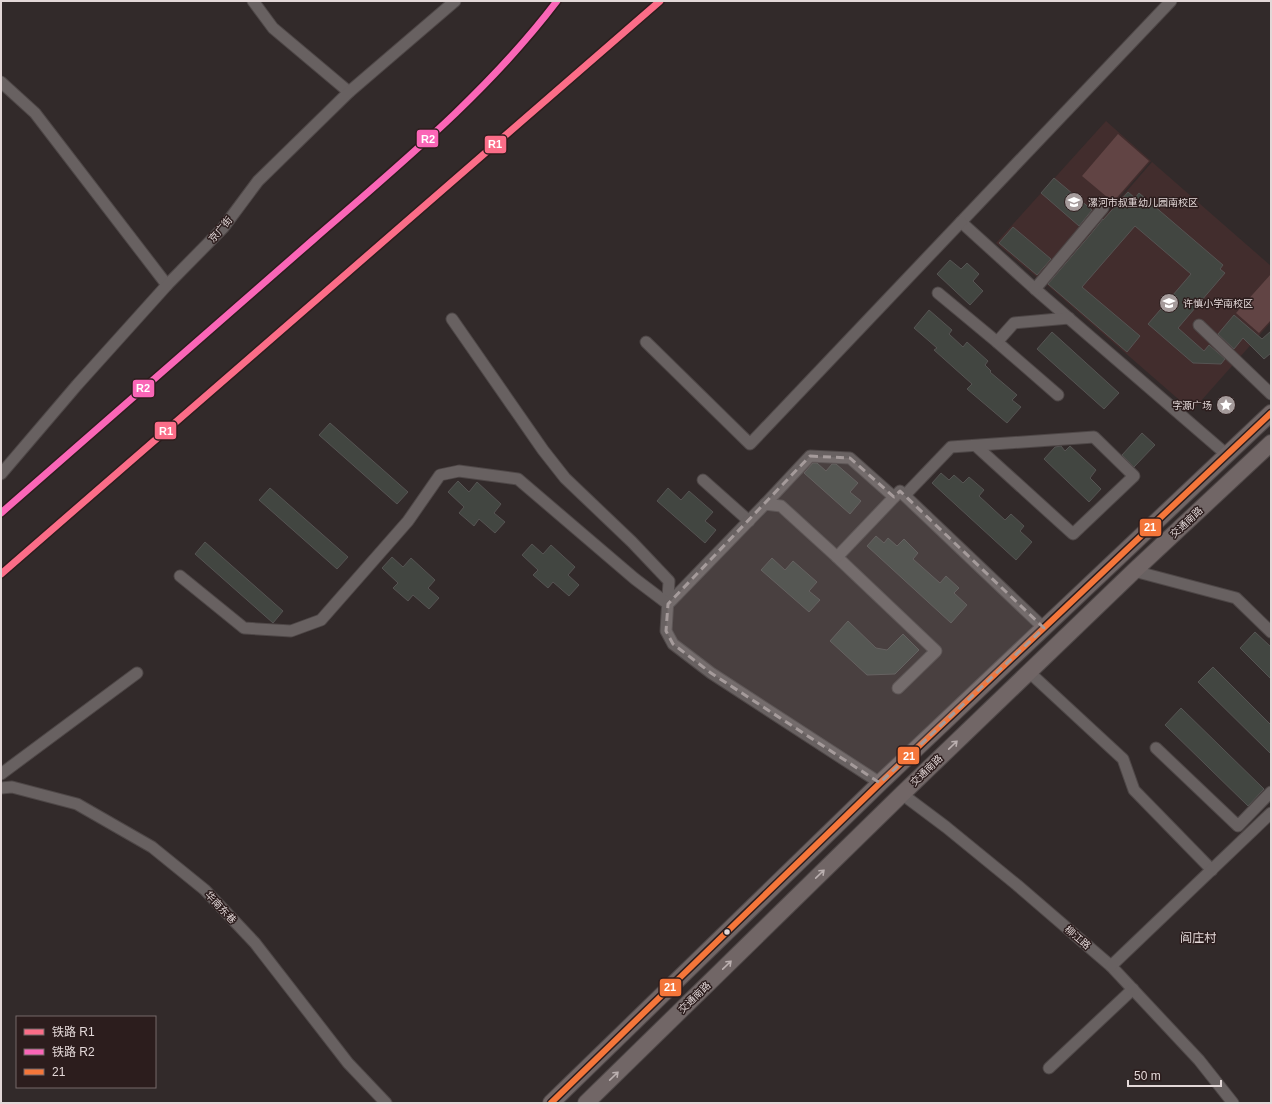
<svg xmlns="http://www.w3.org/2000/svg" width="1272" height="1104" font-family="Helvetica,'Noto Sans SC',sans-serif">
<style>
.built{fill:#422d2d}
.grass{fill:#614444}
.building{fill:#424641;stroke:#565453}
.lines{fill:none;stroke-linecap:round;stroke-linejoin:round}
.street-casing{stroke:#4e4747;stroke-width:13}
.secondary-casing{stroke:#4e4747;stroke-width:18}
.street{stroke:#686161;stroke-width:11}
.secondary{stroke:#716666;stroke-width:16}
.bus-1-casing{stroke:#2c1d1d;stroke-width:9}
.bus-1{stroke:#f5763a;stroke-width:6}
.rail-1-casing{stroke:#2c1d1d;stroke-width:10}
.rail-2-casing{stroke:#2c1d1d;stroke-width:10}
.rail-1{stroke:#fb6d88;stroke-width:7}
.rail-2{stroke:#fa66b7;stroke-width:7}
.oneway{stroke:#bbb0b0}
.marked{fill:#a59b9b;fill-opacity:0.2;stroke:#a59b9b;stroke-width:3;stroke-dasharray:8 5;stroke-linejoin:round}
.bus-dot{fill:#e3d8d8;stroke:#2c1d1d;stroke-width:1.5}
.labels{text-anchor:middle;stroke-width:3;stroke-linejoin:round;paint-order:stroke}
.poi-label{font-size:10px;fill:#e3d8d8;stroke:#2c1d1d;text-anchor:start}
.street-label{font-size:10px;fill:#e3d8d8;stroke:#2c1d1d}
.quarter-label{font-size:12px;fill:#e3d8d8;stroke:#2c1d1d}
.line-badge{stroke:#2c1d1d;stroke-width:1.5}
.badge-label{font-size:11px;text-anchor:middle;font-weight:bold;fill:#fff}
</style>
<rect width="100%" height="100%" fill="#322a2a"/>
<!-- built -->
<g class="built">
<polygon points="1106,121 1151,161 1044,283 996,243"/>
<polygon points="1152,162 1271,266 1271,322 1192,411 1046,284"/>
</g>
<!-- grass -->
<g class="grass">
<polygon points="1118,134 1149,161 1113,202 1082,176"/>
<polygon points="1271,274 1271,320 1259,333 1236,313"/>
</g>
<!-- building -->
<g class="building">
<polygon points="1054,178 1092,210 1079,226 1041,193"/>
<polygon points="1128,192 1135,198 1139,193 1223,265 1220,269 1225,273 1178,328 1204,351 1209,345 1225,359 1221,364 1193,363 1148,324 1191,274 1135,226 1082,287 1140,336 1127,352 1048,284 1090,235 1103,219 1103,220"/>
<polygon points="1013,227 1051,259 1037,275 999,243"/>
<polygon points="950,260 961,269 967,263 979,274 973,281 983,291 970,305 937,274"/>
<polygon points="929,310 952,330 949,334 963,347 967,342 988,361 985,365 991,371 990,372 1017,395 1012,400 1021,407 1007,423 967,389 972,384 934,350 937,348 914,328"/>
<polygon points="1234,315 1262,339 1271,331 1271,353 1264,359 1243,338 1234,349 1218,334"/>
<polygon points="1052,332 1119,393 1104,409 1037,349"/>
<polygon points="330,423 408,492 397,504 319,435"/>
<polygon points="1142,433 1155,445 1134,467 1122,455"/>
<polygon points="1061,446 1065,451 1070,446 1096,470 1090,478 1101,489 1089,502 1044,459 1055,447"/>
<polygon points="813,463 817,463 826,471 832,464 836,464 858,483 850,492 861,501 850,514 804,473"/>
<polygon points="941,473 949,480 954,475 963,483 969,477 984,490 979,496 1005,520 1011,514 1024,526 1020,531 1032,542 1016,560 932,483"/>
<polygon points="458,481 469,492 477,482 501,504 494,513 505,522 495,533 479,519 474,526 459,513 464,507 448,492"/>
<polygon points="270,488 348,557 337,569 259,500"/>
<polygon points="668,488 681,500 689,491 713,512 705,521 716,530 705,543 657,501"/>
<polygon points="876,536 884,543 888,538 897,546 904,539 918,553 913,559 940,583 946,576 959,588 954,593 967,605 951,623 867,546"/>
<polygon points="205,542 283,611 273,623 195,554"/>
<polygon points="532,544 543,554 551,545 575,567 568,575 579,585 569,596 553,582 548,588 533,575 538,570 522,555"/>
<polygon points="392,557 403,567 411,558 435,580 428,588 439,598 429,609 413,595 408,601 393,588 398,583 382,568"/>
<polygon points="772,558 785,570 793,561 817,582 809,591 820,600 809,612 761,570"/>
<polygon points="848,621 876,648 887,650 903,634 919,650 895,674 867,675 830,641"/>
<polygon points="1255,632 1271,647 1271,679 1240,648"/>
<polygon points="1213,667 1271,725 1271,754 1198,682"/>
<polygon points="1181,708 1264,789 1248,806 1165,725"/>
</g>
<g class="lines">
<defs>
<g id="street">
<polyline points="253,1 273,28 349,92"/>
<polyline points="1171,1 961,222 1035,289 1226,454"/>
<polyline points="1,82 35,113 167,285"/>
<polyline points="1035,289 1103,208"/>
<polyline points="938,293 997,342 1058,395"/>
<polyline points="452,319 543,450 565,478 632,542 669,581 666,631 673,644 711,673 880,783"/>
<polyline points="1199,325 1271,394"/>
<polyline points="646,342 750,444 961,222"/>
<polyline points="997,342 1014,323 1069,318"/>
<polyline points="1,474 77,385 167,285 223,228 258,181 349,92 455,1"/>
<polyline points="703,480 749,521"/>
<polyline points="905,495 951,447 1094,437 1134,476 1073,534 976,446"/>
<polyline points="765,504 810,456 850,458 894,497"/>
<polyline points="837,557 936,651 898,688"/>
<polyline points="1134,571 1236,598 1271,632"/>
<polyline points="180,576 244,628 291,631 321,620 408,521 440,475 459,471 518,479 635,579 668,604 765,504 781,506 837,557 900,491 1044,628"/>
<polyline points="1029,672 1123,759 1134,790 1212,870"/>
<polyline points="1156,748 1238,826 1271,792"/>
<polyline points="1,774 137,673"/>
<polyline points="1,788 12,787 77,804 152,847 205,890 255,943 348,1063 386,1103"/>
<polyline points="902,794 946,827 1017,885 1111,966 1199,1060 1233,1103"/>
<polyline points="1111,966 1271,813"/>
<polyline points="1049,1068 1133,989"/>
</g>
<g id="secondary">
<polyline points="551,1103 880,783 1271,413"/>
<polyline points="586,1103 902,794 1134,571 1271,443"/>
</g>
</defs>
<!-- street casing -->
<use href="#street" class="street-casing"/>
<!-- secondary casing -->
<use href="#secondary" class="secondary-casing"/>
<!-- street -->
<use href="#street" class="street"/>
<!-- secondary -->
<use href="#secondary" class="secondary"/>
<defs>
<polyline id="bus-1" points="551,1103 880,783 1271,413"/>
</defs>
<!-- bus-1 casing -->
<use href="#bus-1" class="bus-1-casing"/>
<!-- bus-1 -->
<use href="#bus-1" class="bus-1"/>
<defs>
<polyline id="rail-1" points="1,574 660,1"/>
<path id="rail-2" d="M1 513C105 422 209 331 313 240 399 165 488 92 557 1"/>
</defs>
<!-- rail-1 casing -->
<use href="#rail-1" class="rail-1-casing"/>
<!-- rail-2 casing -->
<use href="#rail-2" class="rail-2-casing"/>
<!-- rail-1 -->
<use href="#rail-1" class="rail-1"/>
<!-- rail-2 -->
<use href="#rail-2" class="rail-2"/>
</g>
<!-- one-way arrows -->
<defs><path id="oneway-shaft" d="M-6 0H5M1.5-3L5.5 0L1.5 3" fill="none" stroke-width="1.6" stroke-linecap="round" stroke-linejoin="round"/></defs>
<g class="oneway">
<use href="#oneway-shaft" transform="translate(953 745) rotate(-44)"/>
<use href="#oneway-shaft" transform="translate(820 874) rotate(-44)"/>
<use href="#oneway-shaft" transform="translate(727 965) rotate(-44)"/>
<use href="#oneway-shaft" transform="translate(614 1076) rotate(-44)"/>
</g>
<!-- marked area -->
<path class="marked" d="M810 456 850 458 894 497 900 491 1044 628 880 783 711 673 673 644 666 631 668 604Z"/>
<!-- icons -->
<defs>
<symbol id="school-disc" viewBox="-11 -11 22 22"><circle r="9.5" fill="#a59b9b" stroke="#2c1d1d"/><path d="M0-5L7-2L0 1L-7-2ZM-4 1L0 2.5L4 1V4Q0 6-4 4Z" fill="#fff"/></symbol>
<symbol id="sight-disc" viewBox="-11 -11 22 22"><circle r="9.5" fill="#a59b9b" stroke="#2c1d1d"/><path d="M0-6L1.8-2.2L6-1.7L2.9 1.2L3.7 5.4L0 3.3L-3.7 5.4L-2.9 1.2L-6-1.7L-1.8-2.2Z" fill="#fff"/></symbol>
</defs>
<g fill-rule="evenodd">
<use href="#school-disc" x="1063" y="191" width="22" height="22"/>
<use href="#school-disc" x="1158" y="292" width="22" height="22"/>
<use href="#sight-disc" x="1215" y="394" width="22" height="22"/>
</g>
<!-- markers -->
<circle class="bus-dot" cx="727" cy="932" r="3.5"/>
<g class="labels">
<!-- poi labels -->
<g class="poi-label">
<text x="1088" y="206">漯河市叔重幼儿园南校区</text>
<text x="1183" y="307">许慎小学南校区</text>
<text x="1212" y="409" text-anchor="end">字源广场</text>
</g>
<!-- street labels -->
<g class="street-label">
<text transform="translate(220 229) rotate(-49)" y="4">京广街</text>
<text transform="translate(1186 522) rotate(-43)" y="4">交通南路</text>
<text transform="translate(926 770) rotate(-44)" y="4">交通南路</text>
<text transform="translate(221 907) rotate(47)" y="4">华南东巷</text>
<text transform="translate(1078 937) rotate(41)" y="4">柳江路</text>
<text transform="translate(694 997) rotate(-44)" y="4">交通南路</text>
</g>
<!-- quarter labels -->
<g class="quarter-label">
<text x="1198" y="942">阎庄村</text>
</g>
</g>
<g class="line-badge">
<rect x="416" y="129" width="23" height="19" rx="4" fill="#fa66b7"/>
<rect x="484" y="135" width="23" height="19" rx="4" fill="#fb6d88"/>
<rect x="132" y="379" width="23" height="19" rx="4" fill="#fa66b7"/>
<rect x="154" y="421" width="23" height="19" rx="4" fill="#fb6d88"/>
<rect x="1139" y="518" width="23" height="19" rx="4" fill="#f5763a"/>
<rect x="897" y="746" width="23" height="19" rx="4" fill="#f5763a"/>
<rect x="659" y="978" width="23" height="19" rx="4" fill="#f5763a"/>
</g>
<g class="badge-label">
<text x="428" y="143">R2</text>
<text x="495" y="148">R1</text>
<text x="143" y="392">R2</text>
<text x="166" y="435">R1</text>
<text x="1150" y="531">21</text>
<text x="909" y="760">21</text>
<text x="670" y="991">21</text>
</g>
<!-- border -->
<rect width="1272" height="1104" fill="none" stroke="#e3d8d8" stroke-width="4"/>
<!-- legend -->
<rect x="16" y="1016" width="140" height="72" fill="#2c1d1d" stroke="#756868"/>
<rect x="24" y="1029" width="20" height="6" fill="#fb6d88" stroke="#756868"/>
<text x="52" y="1036" font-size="12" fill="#e3d8d8">铁路 R1</text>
<rect x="24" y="1049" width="20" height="6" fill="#fa66b7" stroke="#756868"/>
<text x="52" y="1056" font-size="12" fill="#e3d8d8">铁路 R2</text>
<rect x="24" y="1069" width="20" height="6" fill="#f5763a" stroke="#756868"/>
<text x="52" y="1076" font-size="12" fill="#e3d8d8">21</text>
<!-- scale -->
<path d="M1128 1080v6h93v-6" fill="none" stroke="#e3d8d8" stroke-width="2"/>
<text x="1134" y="1080" font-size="12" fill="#e3d8d8" stroke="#2c1d1d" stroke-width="3" paint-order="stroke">50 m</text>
</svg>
